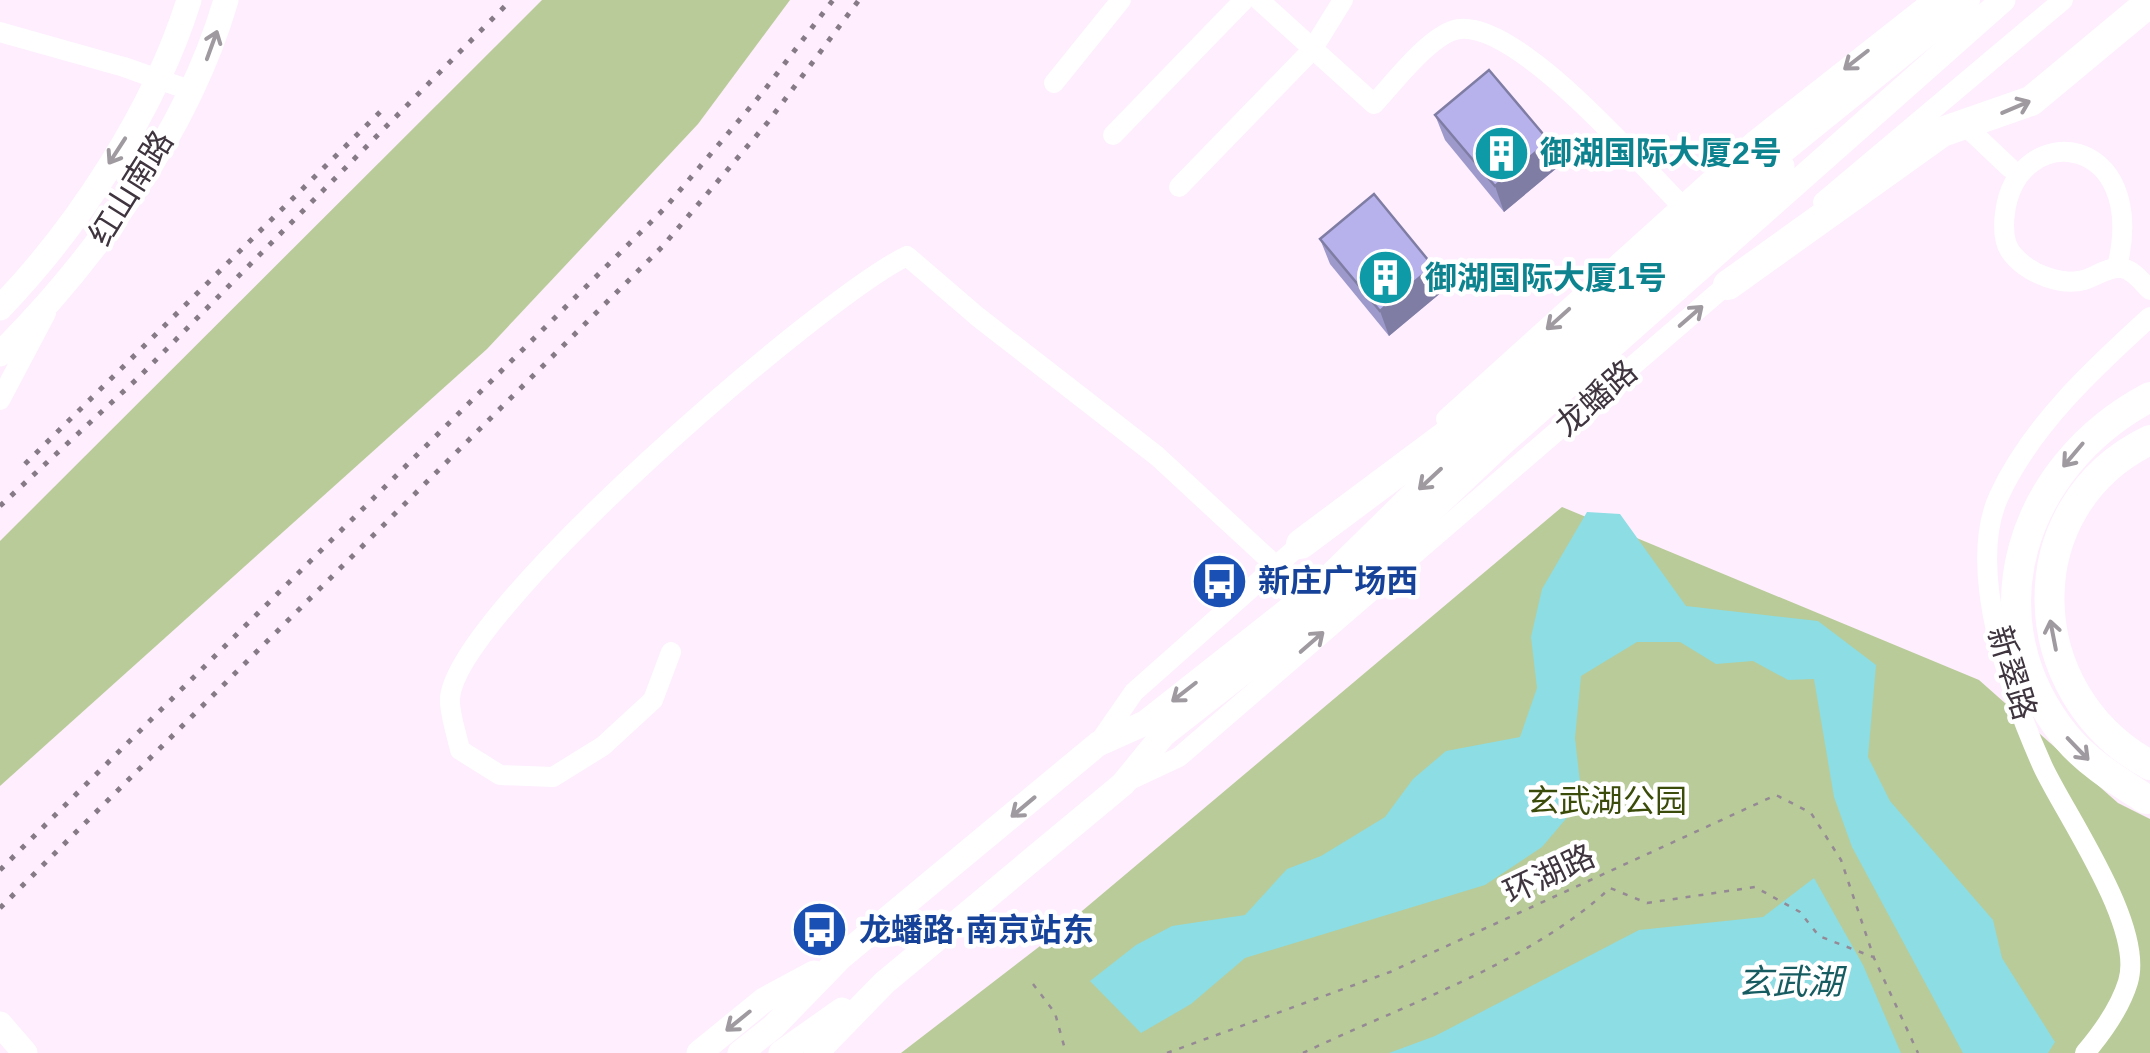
<svg xmlns="http://www.w3.org/2000/svg" width="2150" height="1053" font-family="Arial,'Noto Sans SC',sans-serif">
<style>
.green{fill:#b9cb98}
.water{fill:#8cdde4}
.lines{fill:none;stroke-linecap:round;stroke-linejoin:round}
.path{stroke:#958995;stroke-width:2.5;stroke-dasharray:5 8;stroke-linecap:butt}
.minor{stroke:#fff;stroke-width:20}
.major{stroke:#fff;stroke-width:25}
.highway{stroke:#fff;stroke-width:30}
.rail{stroke:#867a86;stroke-width:5;stroke-dasharray:5 10;stroke-linecap:butt}
.wall{fill:#9d99ca}
.shaded-wall{fill:#807da4}
.building{fill:#b7b2eb;stroke:#807da4;stroke-width:2.5}
.oneway{stroke:#9f9a9f}
.labels{text-anchor:middle;stroke-width:9;stroke-linejoin:round;paint-order:stroke}
.culture-label{font-size:32px;font-weight:bold;fill:#0d838f;stroke:#fff;text-anchor:start}
.street-label{font-size:32px;fill:#3f353f;stroke:#fff}
.transit-label{font-size:32px;font-weight:bold;fill:#164399;stroke:#fff;text-anchor:start}
.park-label{font-size:32px;fill:#3a4b0a;stroke:#fff}
.water-label{font-size:35px;font-style:italic;fill:#175c61;stroke:#fff}
</style>
<rect width="100%" height="100%" fill="#feeefe"/>
<!-- green -->
<g class="green">
<polygon points="542,0 790,0 698,124 487,349 0,786 0,541"/>
<polygon points="1562,507 1979,680 2118,803 2150,819 2150,1053 901,1053 1044,943"/>
</g>
<!-- water -->
<g class="water">
<polygon points="1587,512 1620,514 1686,606 1818,621 1876,665 1868,757 1890,801 1993,920 2002,958 2055,1042 2048,1053 1963,1053 1852,847 1834,797 1814,679 1788,680 1753,661 1716,664 1680,642 1637,642 1581,676 1575,738 1582,800 1542,847 1485,885 1245,958 1191,1004 1141,1033 1090,981 1136,945 1172,926 1245,915 1287,869 1321,856 1385,817 1413,779 1446,751 1520,737 1537,688 1531,637 1542,589"/>
<polygon points="1814,878 1863,965 1901,1053 1389,1053 1435,1036 1639,930 1763,917"/>
</g>
<g class="lines">
<!-- path -->
<g class="path">
<polyline points="1033,984 1055,1013 1066,1053"/>
<polyline points="1167,1053 1390,972 1776,795 1811,813 1841,860 1874,958 1918,1053"/>
<path d="M1303 1053C1401 1006 1532 962 1610 888L1647 903 1755 887 1800 912 1819 936 1873 957"/>
</g>
<!-- minor -->
<g class="minor">
<path d="M1259 0 1374 104C1393 84 1431 33 1459 29 1519 22 1639 163 1682 206"/>
<polyline points="0,32 124,67 192,91"/>
<polyline points="1054,83 1121,0"/>
<polyline points="1972,132 2010,168"/>
<polyline points="1113,135 1244,0"/>
<polyline points="1179,187 1312,50 1343,0"/>
<polyline points="1823,202 2063,0"/>
<path d="M2117 267C2150 132 2017 118 2005 213 2003 228 2003 245 2014 256 2030 274 2061 286 2084 280 2095 277 2108 267 2120 268 2132 268 2142 282 2150 290"/>
<polyline points="0,400 46,313"/>
<polyline points="1446,419 1755,140 1933,0"/>
<path d="M671 652 653 700 603 746 553 777 500 775 460 750C457 735 449 713 450 698 457 611 823 296 907 256L978 317 1157 456 1276 566"/>
<polyline points="1098,744 1134,692 1310,536"/>
<polyline points="1130,780 1179,757 1737,276"/>
<path d="M2085 1053C2102 1033 2120 1008 2128 982 2145 927 2066 816 2043 767 2012 698 1965 570 1999 496 2031 426 2094 368 2150 317"/>
</g>
<!-- major -->
<g class="major">
<path d="M0 308C79 226 155 109 189 0"/>
<path d="M0 354C95 259 188 131 226 0"/>
<polyline points="0,1024 25,1053"/>
<polyline points="699,1053 764,1000 814,973"/>
<polyline points="740,1053 773,1027 840,958 1098,744 1145,723 1325,581 1431,477 1782,166"/>
<polyline points="781,1053 842,1010"/>
<polyline points="816,1053 884,983 1123,784 1163,735 1339,597 1504,442 2003,0"/>
</g>
<!-- highway -->
<g class="highway">
<polyline points="1728,285 1942,132 2031,101 2150,2"/>
<path d="M2150 440C2013 506 2019 694 2150 765"/>
<polyline points="1301,544 1490,403 1685,227 1965,0"/>
<path d="M2146 799C2118 781 2089 764 2067 738 1969 619 2021 465 2150 397"/>
</g>
<!-- rail -->
<g class="rail">
<polyline points="25,464 380,112"/>
<polyline points="0,506 139,377 511,0"/>
<polyline points="0,870 665,208 763,92 833,0"/>
<polyline points="0,908 662,247 768,122 859,0"/>
</g>
</g>
<!-- wall -->
<g class="wall">
<polygon points="1435,115 1549,141 1558,167 1504,212 1445,140"/>
<polygon points="1320,239 1433,266 1443,291 1389,336 1330,264"/>
</g>
<!-- shaded-wall -->
<g class="shaded-wall">
<polygon points="1549,141 1558,167 1504,212 1495,186"/>
<polygon points="1433,266 1443,291 1389,336 1380,311"/>
</g>
<!-- building -->
<g class="building">
<polygon points="1489,70 1549,141 1495,186 1435,115"/>
<polygon points="1374,194 1433,266 1380,311 1320,239"/>
</g>
<!-- one-way arrows -->
<defs><path id="oneway-shaft" d="M-6 0H5M1.5-3L5.5 0L1.5 3" fill="none" stroke-width="1.6" stroke-linecap="round" stroke-linejoin="round" transform="scale(2.5)"/></defs>
<g class="oneway">
<use href="#oneway-shaft" transform="translate(212 45) rotate(-70)"/>
<use href="#oneway-shaft" transform="translate(1856 60) rotate(142)"/>
<use href="#oneway-shaft" transform="translate(2016 107) rotate(-23)"/>
<use href="#oneway-shaft" transform="translate(117 151) rotate(123)"/>
<use href="#oneway-shaft" transform="translate(1691 316) rotate(-41)"/>
<use href="#oneway-shaft" transform="translate(1558 319) rotate(138)"/>
<use href="#oneway-shaft" transform="translate(2073 455) rotate(130)"/>
<use href="#oneway-shaft" transform="translate(1430 479) rotate(137)"/>
<use href="#oneway-shaft" transform="translate(2053 635) rotate(-101)"/>
<use href="#oneway-shaft" transform="translate(1312 642) rotate(-41)"/>
<use href="#oneway-shaft" transform="translate(1184 692) rotate(142)"/>
<use href="#oneway-shaft" transform="translate(2078 749) rotate(46)"/>
<use href="#oneway-shaft" transform="translate(1023 807) rotate(140)"/>
<use href="#oneway-shaft" transform="translate(738 1021) rotate(141)"/>
</g>
<!-- icons -->
<defs>
<symbol id="building-disc" viewBox="-11 -11 22 22"><circle r="9.5" fill="#0f9aa8" stroke="#fff"/><path d="M-4-6H4V6H1V3H-1V6H-4ZM-2.5-4.3h1.7v1.8h-1.7ZM.8-4.3h1.7v1.8H.8ZM-2.5-1h1.7V.8h-1.7ZM.8-1h1.7V.8H.8Z" fill="#fff"/></symbol>
<symbol id="bus-disc" viewBox="-11 -11 22 22"><circle r="9.5" fill="#1a4fb4" stroke="#fff"/><path d="M-5-6H5V4H4V6H2V4H-2V6H-4V4H-5ZM-3.5-4V0h7V-4ZM-3.5 1.2v1.5H-2V1.2ZM2 1.2v1.5H3.5V1.2Z" fill="#fff"/></symbol>
</defs>
<g fill-rule="evenodd">
<use href="#building-disc" x="1470" y="122" width="63" height="63"/>
<use href="#building-disc" x="1354" y="246" width="63" height="63"/>
<use href="#bus-disc" x="1188" y="550" width="63" height="63"/>
<use href="#bus-disc" x="788" y="898" width="63" height="63"/>
</g>
<g class="labels">
<!-- culture labels -->
<g class="culture-label">
<text x="1540" y="164">御湖国际大厦2号</text>
<text x="1425" y="289">御湖国际大厦1号</text>
</g>
<!-- street labels -->
<g class="street-label">
<text transform="translate(131 188) rotate(-58)" y="11">红山南路</text>
<text transform="translate(1596 398) rotate(-41)" y="11">龙蟠路</text>
<text transform="translate(2012 673) rotate(73)" y="11">新翠路</text>
<text transform="translate(1549 874) rotate(-25)" y="11">环湖路</text>
</g>
<!-- transit labels -->
<g class="transit-label">
<text x="1258" y="592">新庄广场西</text>
<text x="859" y="941">龙蟠路·南京站东</text>
</g>
<!-- park labels -->
<g class="park-label">
<text x="1607" y="812">玄武湖公园</text>
</g>
<!-- water labels -->
<g class="water-label">
<text x="1790" y="994">玄武湖</text>
</g>
</g>
</svg>
